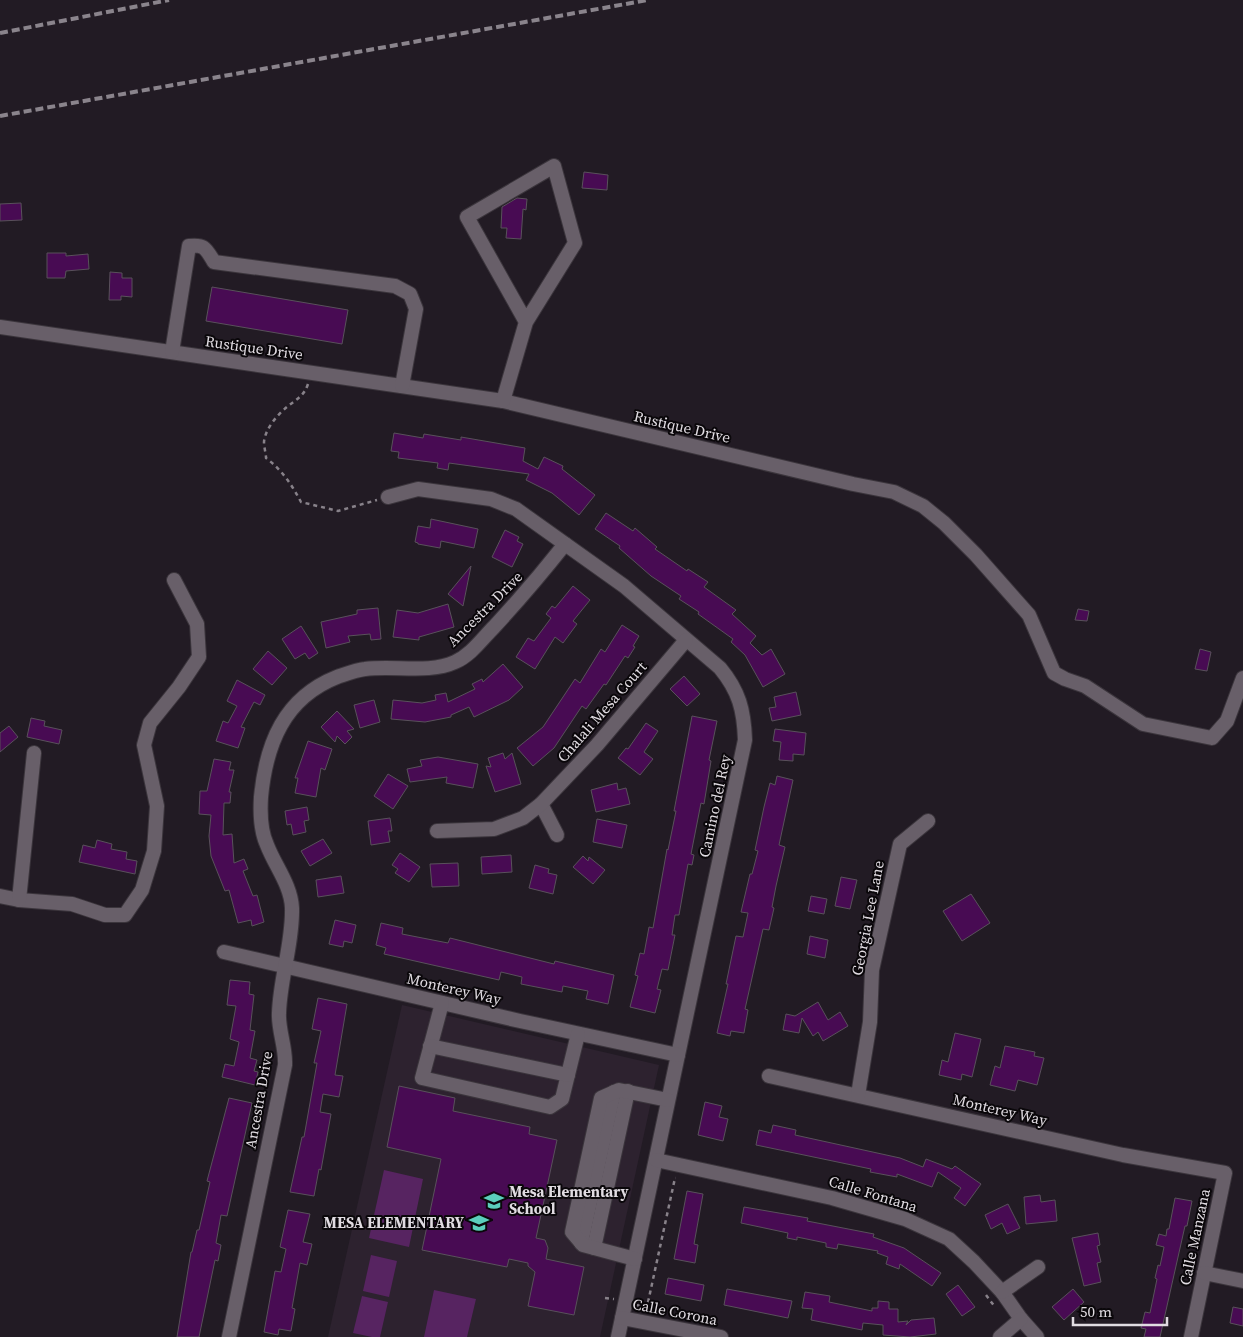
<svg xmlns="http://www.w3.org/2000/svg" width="1243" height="1337" font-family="'Source Serif 4',serif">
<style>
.built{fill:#2d222f}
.green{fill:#572461}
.building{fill:#480b53;stroke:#59515b}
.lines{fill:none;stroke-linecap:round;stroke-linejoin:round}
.minor-casing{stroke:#3b353c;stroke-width:16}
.path{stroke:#88828a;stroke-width:2.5;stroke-dasharray:4 4;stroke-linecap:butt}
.minor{stroke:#685f69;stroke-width:14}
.rail{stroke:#8a848c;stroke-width:4;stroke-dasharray:8 4;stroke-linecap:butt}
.labels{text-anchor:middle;stroke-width:4;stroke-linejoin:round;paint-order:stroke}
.street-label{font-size:15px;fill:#e1dce2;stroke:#0a070a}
.poi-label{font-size:15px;font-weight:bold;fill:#e1dce2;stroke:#0a070a;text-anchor:start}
</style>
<rect width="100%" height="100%" fill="#221b24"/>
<!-- built -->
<polygon class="built" points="402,1005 659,1065 600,1337 328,1337"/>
<!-- green -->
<g class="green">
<polygon points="384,1170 423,1179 409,1247 369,1238"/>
<polygon points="371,1255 397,1261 389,1297 363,1291"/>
<polygon points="434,1290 476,1299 467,1337 424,1337"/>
<polygon points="362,1296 388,1302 380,1337 372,1337 353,1333"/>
</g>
<!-- building -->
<g class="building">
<polygon points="584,172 608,175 607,190 582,188"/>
<polygon points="517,198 527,199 526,210 523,209 521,239 506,238 507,228 501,228 502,207"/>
<polygon points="21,203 22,220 0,221 0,204"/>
<polygon points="47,253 66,253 66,256 88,254 89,269 66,271 65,278 47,278"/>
<polygon points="110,272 122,273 122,278 132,278 132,297 121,296 121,300 109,300"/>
<polygon points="212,287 348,310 342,344 206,321"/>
<polygon points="394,433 423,438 424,434 461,440 461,437 525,448 523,461 538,469 544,457 563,466 562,469 595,495 579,515 552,493 526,480 529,474 449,463 448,470 437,468 438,463 398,458 399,452 391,451"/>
<polygon points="606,513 633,531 635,528 657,547 655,549 687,571 688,569 708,582 704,587 736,610 732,614 756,636 750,643 762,655 771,649 785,674 763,687 745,655 731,642 733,639 698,614 699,612 679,599 681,596 651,576 619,548 620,546 595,529"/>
<polygon points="431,519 478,529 474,548 441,541 440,548 418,544 418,543 415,542 418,526 430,528"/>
<polygon points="505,530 519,537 517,541 523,544 512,567 492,557"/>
<polygon points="471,566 463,606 448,594"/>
<polygon points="573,586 590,600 573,621 577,624 563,643 555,637 535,669 516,657 528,638 534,641 551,618 546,614 552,606 555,608"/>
<polygon points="448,604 454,627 419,637 419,640 393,637 397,610 418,613"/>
<polygon points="378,608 381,639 371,640 370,634 348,636 350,642 326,648 321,622 357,614 357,610"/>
<polygon points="1078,609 1089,611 1087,621 1075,620"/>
<polygon points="622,625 639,636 633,646 635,647 628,658 625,656 606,685 604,684 586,709 582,706 554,748 533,766 517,748 543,727 575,679 580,683 601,649 605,652"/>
<polygon points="301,626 318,653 309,659 305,653 295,659 282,639"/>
<polygon points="1200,649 1211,652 1207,671 1195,669"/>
<polygon points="268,651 287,668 272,685 253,669"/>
<polygon points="503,664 523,687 509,700 474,717 469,707 451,715 451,717 425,722 391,719 393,700 422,703 436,700 435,695 446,693 448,702 475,689 472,684 482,679 483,682"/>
<polygon points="684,676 700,694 687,706 670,689"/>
<polygon points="237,680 265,695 260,705 254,702 241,727 245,728 238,748 216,741 223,721 228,723 237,706 227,701"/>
<polygon points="796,692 801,715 772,721 769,708 776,707 774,697"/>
<polygon points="374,700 380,722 360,728 354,705"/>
<polygon points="337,711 354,729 347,731 352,737 345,744 337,736 335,742 321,727"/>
<polygon points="692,716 717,721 709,760 711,761 704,804 701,803 691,854 694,855 692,865 688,864 679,915 675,915 672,935 675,935 668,970 662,969 657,989 661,990 655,1013 630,1007 638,976 635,975 640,953 644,954 649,927 653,928 667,849 668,850 676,811 674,811"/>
<polygon points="31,718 45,721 44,726 62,730 59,744 27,737"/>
<polygon points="646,723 658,731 644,752 653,759 640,775 618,758 626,748 628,749"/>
<polygon points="9,726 18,737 0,752 0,733"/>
<polygon points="775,729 806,733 804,755 793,754 793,761 779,760 781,742 773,741"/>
<polygon points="308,741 332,749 325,770 321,768 316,797 295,793 298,778 295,778"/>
<polygon points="503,753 505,759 512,753 521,784 495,792 486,766 491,767 488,758"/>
<polygon points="438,757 478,764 473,788 446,783 447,777 410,782 407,769 422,766 420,760"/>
<polygon points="214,759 231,762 229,770 234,770 229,792 231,792 230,803 224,803 223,835 232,834 234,863 244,859 248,869 243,871 253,896 257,895 264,922 252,926 251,920 238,923 229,890 225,891 211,856 209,836 211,815 199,814 200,791 207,791"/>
<polygon points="388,774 408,786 393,809 374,796"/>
<polygon points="777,776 793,780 779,845 785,847 776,886 772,907 774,908 769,930 763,929 745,1009 748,1010 744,1033 731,1031 730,1036 717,1033 728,984 726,984 736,936 743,937 748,913 741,912 750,874 752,874 758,851 755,850 764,807 770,783 775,785"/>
<polygon points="617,783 618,790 626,788 630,804 596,812 591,790"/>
<polygon points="307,807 309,820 304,821 306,832 293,835 291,824 287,825 285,811"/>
<polygon points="390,818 392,831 388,831 390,842 371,845 368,821"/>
<polygon points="597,819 627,825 622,848 593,842"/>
<polygon points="323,839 332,853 310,866 301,851"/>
<polygon points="97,840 112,844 111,849 127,852 126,859 137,861 135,874 79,862 83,845 95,848"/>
<polygon points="400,853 420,867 409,882 395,873 398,869 392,865"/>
<polygon points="511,855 512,872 482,874 481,857"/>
<polygon points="583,856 588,861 589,857 605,870 593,884 573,867"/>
<polygon points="458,863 459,886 432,887 430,864"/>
<polygon points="535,865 549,869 548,873 557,875 553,894 529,888"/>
<polygon points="341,876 344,893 318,897 316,880"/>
<polygon points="841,877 857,880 850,909 835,906"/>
<polygon points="971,894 990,923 962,941 943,911"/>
<polygon points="811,896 827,899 824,914 808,911"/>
<polygon points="335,920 356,925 352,943 344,941 343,947 329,944"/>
<polygon points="381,923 403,928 402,934 448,943 450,938 554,964 555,961 614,975 608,1004 586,999 588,991 563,986 562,992 521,984 522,977 501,972 499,980 384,954 386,948 376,945"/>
<polygon points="810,936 828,940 825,958 807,954"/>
<polygon points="230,980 250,982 249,994 254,995 250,1030 255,1031 250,1058 257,1060 254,1071 258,1072 255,1085 222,1077 225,1064 234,1066 239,1042 230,1039 236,1006 227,1005"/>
<polygon points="318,998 347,1004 335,1075 343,1076 339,1097 323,1094 320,1112 331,1114 321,1170 319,1169 314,1196 290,1192 302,1137 304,1137 317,1063 314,1063 321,1031 312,1029"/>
<polygon points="818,1002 828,1020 840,1012 848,1026 823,1041 818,1032 813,1036 802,1018 799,1033 783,1030 786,1014 795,1016"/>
<polygon points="955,1033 981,1039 972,1077 962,1074 961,1080 939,1075 942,1060 948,1062"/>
<polygon points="1005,1046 1035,1052 1034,1056 1044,1058 1037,1085 1018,1080 1015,1091 990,1085 995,1066 1000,1068"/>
<polygon points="399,1086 455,1098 453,1111 530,1127 529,1134 557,1140 536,1238 545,1240 548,1248 546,1259 584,1267 574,1315 528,1306 535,1272 528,1266 528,1263 509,1259 507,1267 422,1250 441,1159 387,1147"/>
<polygon points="229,1098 252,1103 227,1216 221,1215 216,1243 221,1245 218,1261 215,1260 199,1337 177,1337 191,1252 192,1252 197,1230 199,1230 210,1182 207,1181"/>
<polygon points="705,1102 722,1106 719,1117 728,1119 723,1141 698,1135"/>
<polygon points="773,1125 796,1130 795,1135 900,1158 923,1167 926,1159 952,1169 955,1166 981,1184 965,1206 954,1198 961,1188 938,1172 932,1187 897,1174 897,1177 870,1172 871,1169 756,1145 759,1130 771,1133"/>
<polygon points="687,1191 703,1194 694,1244 698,1245 695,1263 674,1259"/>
<polygon points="1040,1195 1041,1202 1055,1200 1057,1221 1026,1224 1024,1197"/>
<polygon points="1175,1198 1192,1201 1187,1226 1185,1226 1160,1337 1144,1337 1146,1329 1141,1328 1145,1312 1150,1313 1157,1279 1155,1278 1158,1265 1160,1266 1164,1247 1156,1245 1159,1234 1166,1236 1167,1229 1169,1229"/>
<polygon points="1008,1204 1020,1228 1007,1234 1002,1223 991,1229 985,1215"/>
<polygon points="744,1207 808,1218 807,1221 874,1234 873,1237 904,1248 941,1273 932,1286 900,1264 899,1269 886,1264 888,1257 877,1253 878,1251 838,1244 837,1249 826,1247 826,1243 797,1237 797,1240 787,1238 788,1233 741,1223"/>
<polygon points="288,1210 310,1214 303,1242 312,1244 307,1265 300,1263 292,1308 295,1309 291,1331 279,1329 278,1335 264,1332 275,1271 281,1272 286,1249 280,1247"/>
<polygon points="1098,1233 1100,1245 1097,1246 1101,1262 1097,1263 1101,1282 1084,1286 1072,1238"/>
<polygon points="668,1278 704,1285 701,1301 665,1294"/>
<polygon points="958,1285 975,1307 962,1316 946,1294"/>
<polygon points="727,1289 792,1301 788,1318 724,1305"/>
<polygon points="1073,1289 1084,1302 1064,1320 1052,1307"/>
<polygon points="805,1292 830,1296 829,1302 872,1311 872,1308 878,1308 878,1301 889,1302 889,1309 898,1309 898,1322 908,1321 906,1325 911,1320 934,1318 936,1334 910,1337 883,1335 883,1325 863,1323 862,1330 811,1320 813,1309 802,1308"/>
<polygon points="1233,1307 1243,1309 1243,1326 1230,1323"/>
</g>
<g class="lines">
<defs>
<g id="minor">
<polyline points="0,327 503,401 853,484 894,492 923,506 944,523 976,555 1029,615 1054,673 1065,679 1085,686 1143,724 1212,738 1227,721 1243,678"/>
<path d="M172 352 189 246C205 244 206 249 214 262L395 286 410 294 416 309 402 386"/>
<polyline points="503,401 526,322 467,217 554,166 575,243 526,322"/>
<path d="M388 497 418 489 491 499 516 509 624 586 720 668C739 691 744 710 745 740L618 1337"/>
<polyline points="541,804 557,835"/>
<polyline points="437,831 494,829 523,818 541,804 597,745 686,640"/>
<polyline points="0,896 19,900 72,904 105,915 125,915 142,890 154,851 157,806 144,745 150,723 179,687 199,657 197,624 174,580"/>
<polyline points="19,900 34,753"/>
<polyline points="224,952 520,1021 678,1055"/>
<polyline points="442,1003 422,1078 550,1107 562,1099 578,1034"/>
<polyline points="430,1046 568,1075"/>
<polyline points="769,1076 1123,1155 1225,1173 1191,1337"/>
<polyline points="858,1095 870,1022 872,970 900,844 928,821"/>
<polyline points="656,1160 832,1198 905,1219 949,1239 974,1262 1002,1292 1021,1319 1037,1337"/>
<polyline points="581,1243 614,1092"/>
<polyline points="594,1248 628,1091"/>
<polyline points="635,1259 583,1245 572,1232 601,1098 619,1090 668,1100"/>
<polyline points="1204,1273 1243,1281"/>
<polyline points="1002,1292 1038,1267"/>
<polyline points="622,1318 721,1337"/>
<path d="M229 1337 285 1065C286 1047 278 1030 279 1013 280 978 293 943 292 908 291 885 275 866 267 845 260 830 260 813 261 797 266 744 284 698 337 677 346 674 356 670 365 669 394 665 429 674 455 662 471 655 482 639 494 627 519 600 542 573 565 544"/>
<polyline points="1000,1337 1021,1319"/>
</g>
</defs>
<!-- minor casing -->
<use href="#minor" class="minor-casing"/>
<!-- path -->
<g class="path">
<path d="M308 384C304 396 297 399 288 406 278 414 265 429 264 442 264 448 266 453 266 458 282 470 292 485 301 502L338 511 377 500"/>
<polyline points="986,1295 995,1307"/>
<polyline points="605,1298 614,1299"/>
<polyline points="636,1305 647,1307 675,1178 676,1178"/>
</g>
<!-- minor -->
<use href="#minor" class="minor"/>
<!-- rail -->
<g class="rail">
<polyline points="0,33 169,0"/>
<polyline points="0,116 648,0"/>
</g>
</g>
<!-- icons -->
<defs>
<symbol id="school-bare" viewBox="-9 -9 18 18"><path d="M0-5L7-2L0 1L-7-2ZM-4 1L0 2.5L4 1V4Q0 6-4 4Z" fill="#5bcebc" stroke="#0a070a" stroke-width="2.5" paint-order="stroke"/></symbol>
</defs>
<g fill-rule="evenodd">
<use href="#school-bare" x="480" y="1187" width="28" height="28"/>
<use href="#school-bare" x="465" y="1209" width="28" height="28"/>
</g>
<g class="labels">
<!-- street labels -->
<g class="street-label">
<text transform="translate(254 348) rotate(8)" y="5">Rustique Drive</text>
<text transform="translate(682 427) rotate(13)" y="5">Rustique Drive</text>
<text transform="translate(485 609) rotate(-45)" y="5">Ancestra Drive</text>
<text transform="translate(602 712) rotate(-49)" y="5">Chalali Mesa Court</text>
<text transform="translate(715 806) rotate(-78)" y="5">Camino del Rey</text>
<text transform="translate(868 918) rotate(-79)" y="5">Georgia Lee Lane</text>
<text transform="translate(454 989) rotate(13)" y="5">Monterey Way</text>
<text transform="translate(259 1100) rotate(-80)" y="5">Ancestra Drive</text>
<text transform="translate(1000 1110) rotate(13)" y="5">Monterey Way</text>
<text transform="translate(873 1194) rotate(17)" y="5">Calle Fontana</text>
<text transform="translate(1195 1237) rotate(-78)" y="5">Calle Manzana</text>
<text transform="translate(675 1312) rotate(11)" y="5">Calle Corona</text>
</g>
<!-- poi labels -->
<g class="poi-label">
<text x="509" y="1197">Mesa Elementary<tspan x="509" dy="17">School</tspan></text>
<text x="464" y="1228" text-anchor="end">MESA ELEMENTARY</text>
</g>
</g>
<!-- scale -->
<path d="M1073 1317v8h94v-8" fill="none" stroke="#e1dce2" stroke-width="2.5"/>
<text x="1080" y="1317" font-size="15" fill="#e1dce2" stroke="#0a070a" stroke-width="4" paint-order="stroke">50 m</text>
</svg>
